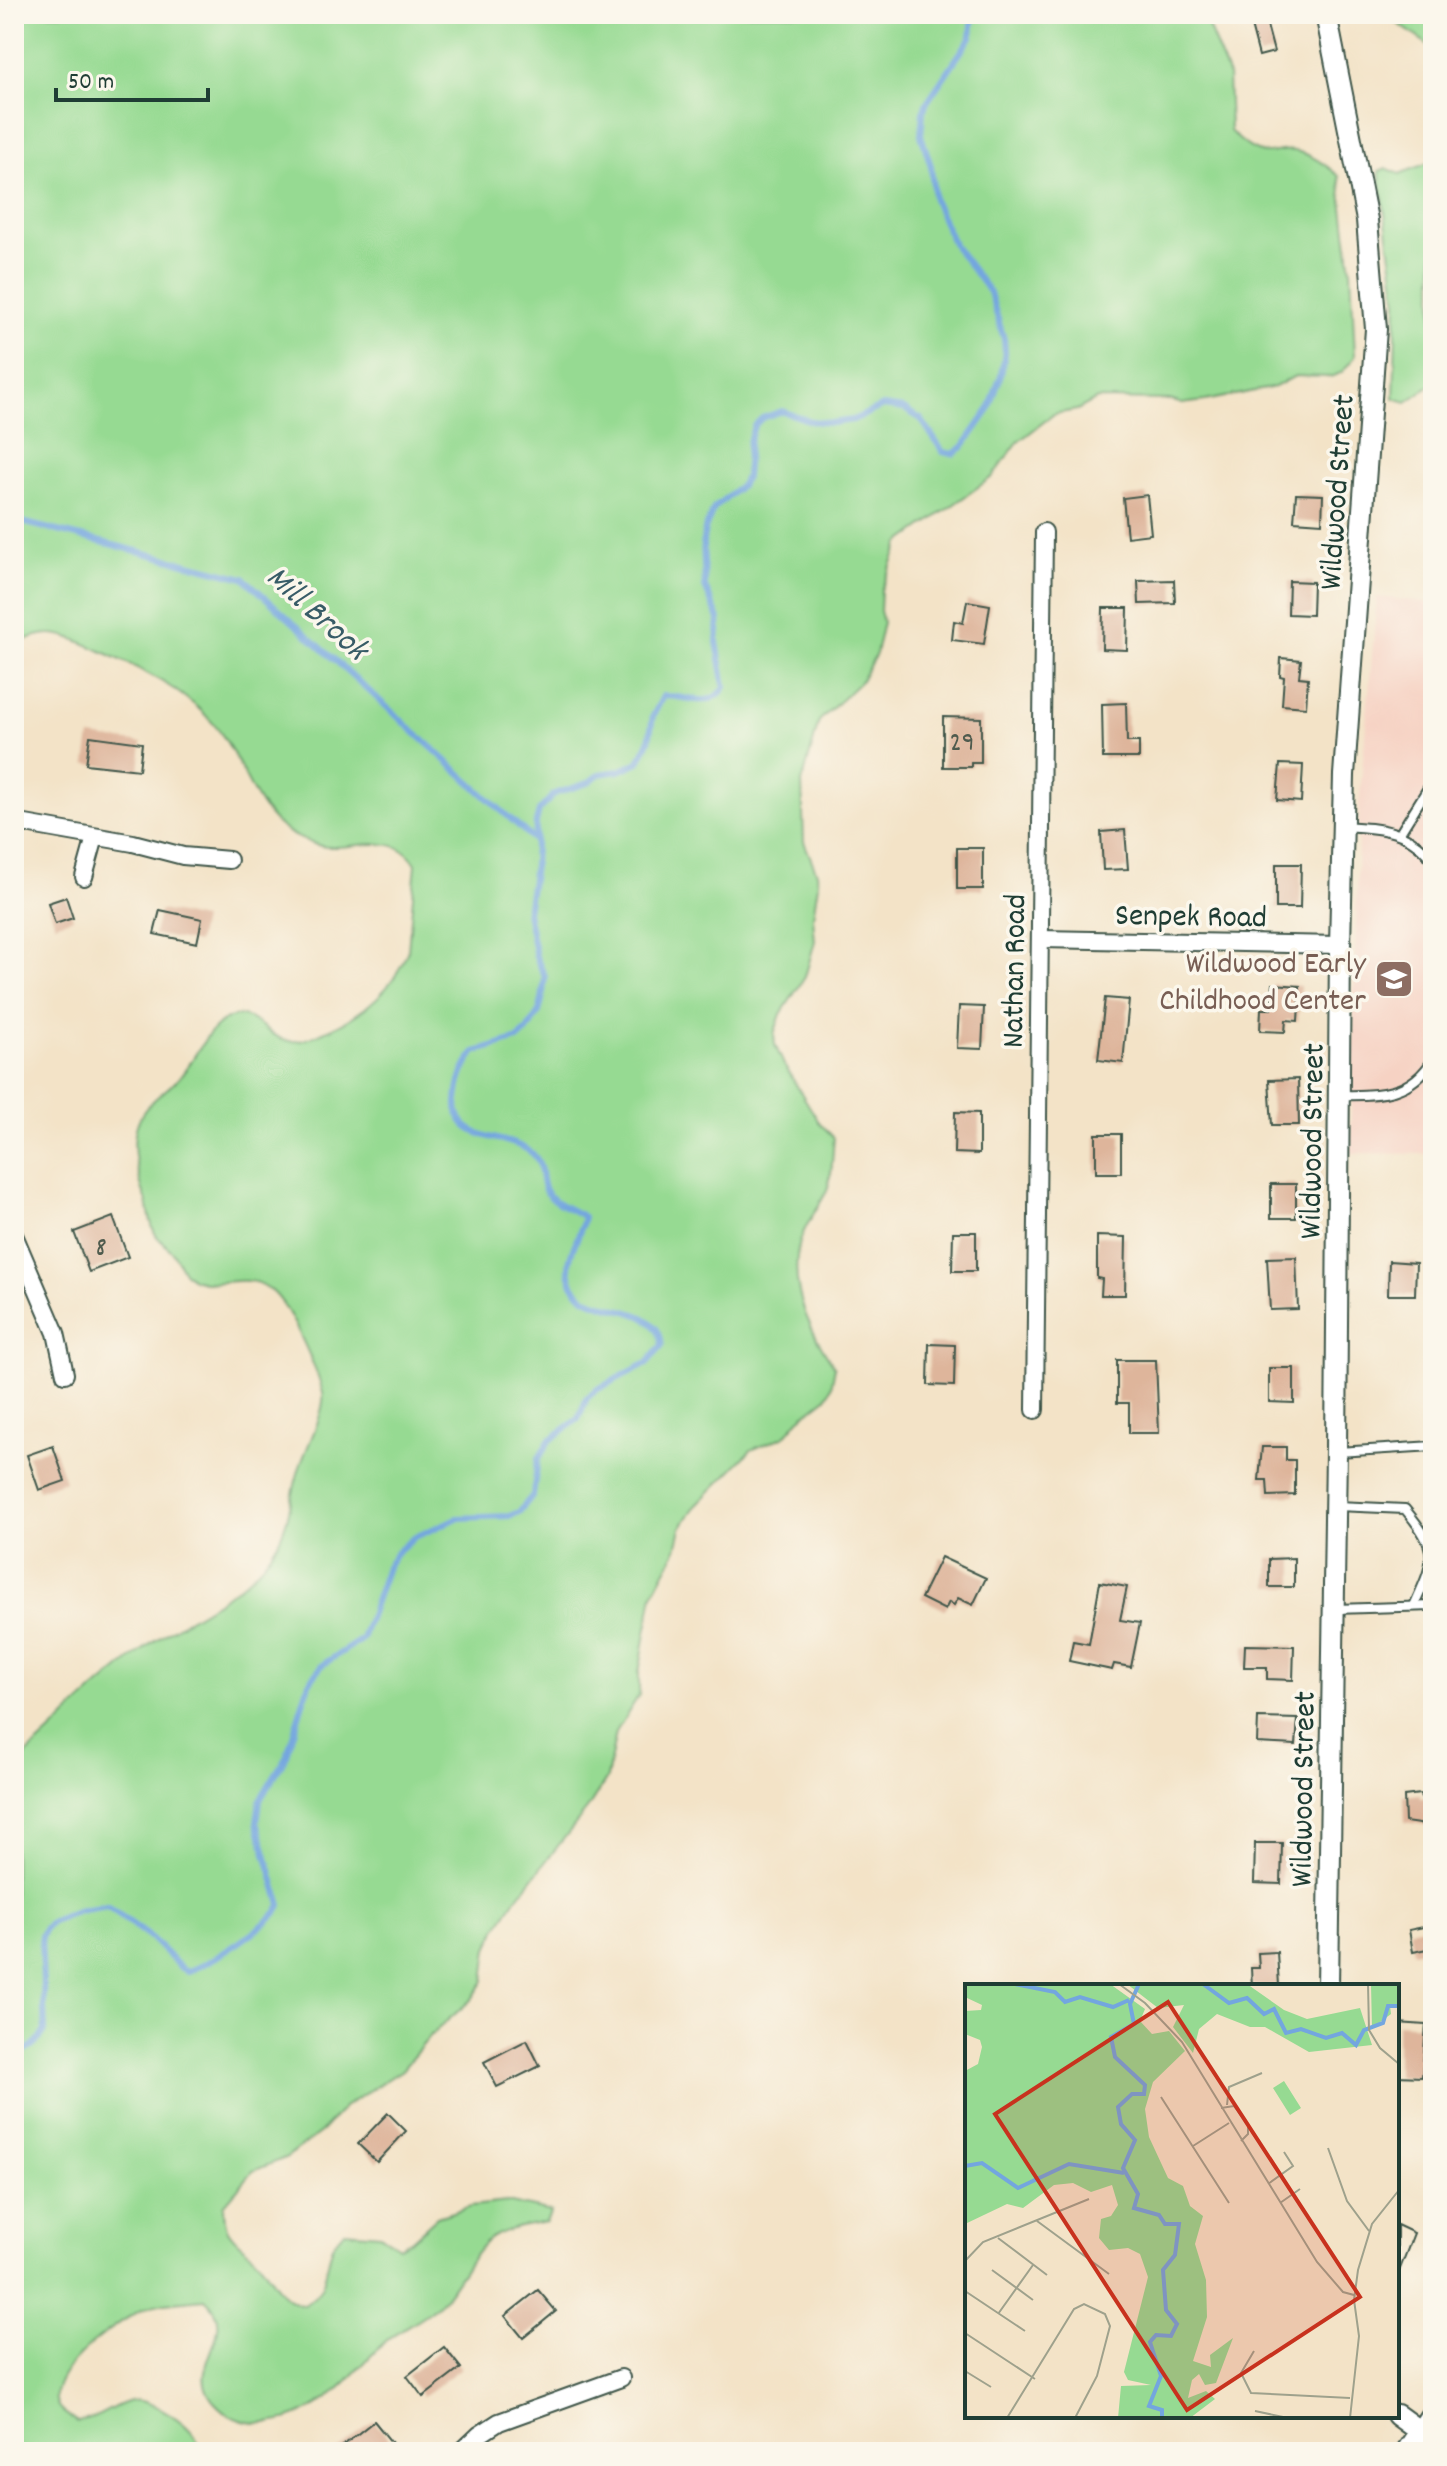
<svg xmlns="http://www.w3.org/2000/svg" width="1447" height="2466" font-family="Dekko,sans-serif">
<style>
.built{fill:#f6d2c3}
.green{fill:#96da92;stroke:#5a8c63;stroke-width:2}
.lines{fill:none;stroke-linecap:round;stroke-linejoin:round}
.stream{stroke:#73a6df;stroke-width:6}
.building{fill:#deb59b}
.service-casing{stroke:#3f564a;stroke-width:12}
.minor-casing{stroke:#3f564a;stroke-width:20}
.tertiary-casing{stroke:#3f564a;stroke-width:24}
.service{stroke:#fff;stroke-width:8}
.minor{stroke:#fff;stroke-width:16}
.tertiary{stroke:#fff;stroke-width:20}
.labels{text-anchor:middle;stroke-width:7;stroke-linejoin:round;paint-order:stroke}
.number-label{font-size:28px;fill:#4f5b4e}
.street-label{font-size:32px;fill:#1f3d34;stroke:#fbf7ec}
.education-label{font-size:32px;fill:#785e54;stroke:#fbf7ec;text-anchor:end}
.water-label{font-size:34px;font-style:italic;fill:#385c67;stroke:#fbf7ec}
.inset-river{fill:none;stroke:#73a6df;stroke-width:4}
.inset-road{fill:none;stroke:#9ea18c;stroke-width:2}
.view{fill:#c8321e;fill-opacity:0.15;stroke:#c8321e;stroke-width:4}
.inset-edge{fill:none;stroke:#1f3d34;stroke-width:4}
</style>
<rect width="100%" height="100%" fill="#fbf7ec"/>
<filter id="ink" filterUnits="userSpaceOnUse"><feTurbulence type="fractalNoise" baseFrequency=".0125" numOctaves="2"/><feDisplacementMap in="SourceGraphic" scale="16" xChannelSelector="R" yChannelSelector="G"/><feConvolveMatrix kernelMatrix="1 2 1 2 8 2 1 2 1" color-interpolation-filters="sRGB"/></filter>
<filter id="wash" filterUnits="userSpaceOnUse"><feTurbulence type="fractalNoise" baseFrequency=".006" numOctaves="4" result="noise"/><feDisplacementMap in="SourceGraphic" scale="32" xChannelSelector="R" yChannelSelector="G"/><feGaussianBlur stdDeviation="1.8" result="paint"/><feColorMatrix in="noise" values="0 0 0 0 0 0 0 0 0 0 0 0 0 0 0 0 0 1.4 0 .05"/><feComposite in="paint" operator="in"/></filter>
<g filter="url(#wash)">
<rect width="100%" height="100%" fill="#f3e3c7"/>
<!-- built -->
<polygon class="built" points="1377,597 1433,603 1433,1154 1350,1153 1359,806"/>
<!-- green -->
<g class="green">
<path d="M14 14H1205L1207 24 1228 74 1230 131C1240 141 1254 154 1269 153 1278 152 1285 149 1294 151 1312 154 1326 165 1339 176L1351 270 1355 357 1341 373 1330 377 1295 376 1275 387 1205 401 1182 404 1170 400 1097 399 1077 410 1054 414 1018 442 992 477 900 543 881 590 880 611 883 622 876 654 860 682 819 721 802 783 804 842 817 873 818 884 813 917 815 941 805 977 781 1014 774 1034 775 1045 784 1065 819 1122 834 1138C832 1154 833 1177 826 1192 819 1207 808 1220 802 1236 785 1282 808 1329 835 1367L831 1388 826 1398 799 1419 785 1436 751 1450 694 1508 681 1528 675 1553 653 1594 639 1672V1695L616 1732 607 1778 588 1808 516 1899 497 1928 488 1948 484 1981 472 1999 431 2035 402 2070 344 2107 322 2131 285 2158 253 2171 224 2205C224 2214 224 2223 228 2230 234 2241 246 2248 255 2257 272 2274 277 2299 304 2305 336 2286 319 2252 345 2231L380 2234 399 2247 410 2241 437 2217 471 2206 507 2202 551 2212 546 2222C527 2226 504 2228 488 2240 470 2256 459 2280 444 2298 429 2316 403 2326 386 2341 369 2356 356 2374 339 2389 309 2417 254 2440 219 2407 176 2368 246 2334 205 2299 187 2301 161 2301 144 2309 118 2321 52 2367 56 2400 57 2411 70 2416 77 2422 97 2420 111 2406 130 2401 147 2397 178 2417 190 2430 196 2436 199 2445 203 2452H14V1768C29 1750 47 1737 63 1720 89 1693 118 1669 148 1646 192 1612 250 1594 278 1542 290 1521 292 1488 301 1464 307 1447 326 1410 323 1393 317 1370 291 1309 274 1293 249 1269 224 1289 196 1280 183 1276 180 1263 173 1253 168 1246 160 1241 156 1235 149 1224 150 1210 146 1199 138 1178 130 1147 137 1125 144 1103 163 1094 178 1079 196 1061 207 1021 236 1016 254 1013 268 1036 285 1040 297 1044 310 1038 321 1033 360 1017 393 992 408 950L416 864C397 831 358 849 327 847 315 846 303 840 293 835 254 814 245 766 220 732 191 693 144 670 101 651 85 644 67 634 49 634 37 634 25 640 14 644Z"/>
<polygon points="1384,14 1433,14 1433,48"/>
<polygon points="1433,161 1433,384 1407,402 1394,398 1397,300 1379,171 1386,168 1400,174"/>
</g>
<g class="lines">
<!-- stream -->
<g class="stream">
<polyline points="14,520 244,578 534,840"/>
<path d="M14 2054 33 2047 45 2031 41 1936 44 1929 50 1922 77 1911 107 1906 150 1937 181 1968 188 1971C205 1967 276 1921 281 1905L257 1822 260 1800 287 1755 309 1683 322 1665 362 1639 387 1567 396 1553 413 1538 457 1518 509 1516 519 1512 533 1495 538 1460 549 1441 578 1419 587 1398 596 1390 647 1363 662 1345C656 1292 575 1325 569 1270 568 1252 581 1235 584 1217 572 1209 549 1202 544 1188 539 1175 544 1165 533 1154 510 1133 456 1144 457 1103 458 1082 463 1069 475 1052L518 1039 526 1032 539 1012 542 1000 545 977 536 957 527 912 534 866 536 822 539 811 554 794 588 783 599 774 619 771 639 762 649 741 653 716 663 696C686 695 710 711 725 687L717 642 719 619 705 587 703 540 705 529 714 508 740 486 746 477 749 442 754 426 762 418 782 411 811 421 831 423 853 420 883 406 904 409 921 419 943 452 953 454 963 447 989 410 1001 375 1005 352 1004 339 990 293 954 245 934 200 931 166 921 135 923 112 927 102 971 37 973 14"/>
</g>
</g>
<g id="blocks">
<!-- building -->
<g class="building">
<polygon points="1248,14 1264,14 1274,52 1259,56"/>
<polygon points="1296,494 1323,495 1322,523 1294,521"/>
<polygon points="1147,495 1151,534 1127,537 1123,498"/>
<polygon points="1174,580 1175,603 1139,604 1138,581"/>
<polygon points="1289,581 1313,582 1312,615 1288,614"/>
<polygon points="967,601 990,605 984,644 952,640 954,621 963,623"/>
<polygon points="1103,608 1128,608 1127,650 1102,649"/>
<polygon points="1281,658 1301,660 1299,677 1308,678 1306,707 1282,705 1284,677 1280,676"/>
<polygon points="1126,703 1127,742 1139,742 1139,758 1103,758 1102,704"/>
<polygon points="943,717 981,718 981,763 971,763 971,767 943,767"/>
<polygon points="90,736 142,743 139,770 86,764"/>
<polygon points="1280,764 1303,765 1301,802 1277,800"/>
<polygon points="1125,830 1128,869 1103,870 1101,832"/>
<rect x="957" y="848" width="26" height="41"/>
<polygon points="1276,864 1301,864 1300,908 1276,908"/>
<polygon points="66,897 73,918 55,924 48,903"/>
<polygon points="160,910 202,919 197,943 154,934"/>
<polygon points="1273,984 1300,986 1298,1021 1286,1020 1285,1032 1260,1031 1261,1009 1271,1009"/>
<polygon points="1105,998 1129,1000 1123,1063 1098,1060"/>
<polygon points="959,1006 984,1007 982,1049 957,1048"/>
<polygon points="1298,1079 1299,1125 1272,1125 1269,1080"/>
<polygon points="955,1112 979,1113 979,1154 954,1153"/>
<rect x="1096" y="1134" width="25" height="39"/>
<rect x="1271" y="1184" width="25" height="34"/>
<polygon points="113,1217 128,1257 89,1272 74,1232"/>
<polygon points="953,1232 976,1232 976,1271 952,1271"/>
<polygon points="1097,1236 1126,1237 1125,1295 1101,1295 1102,1279 1097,1278"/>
<polygon points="1296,1257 1298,1309 1270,1310 1267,1258"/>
<polygon points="1389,1261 1416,1263 1415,1295 1388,1295"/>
<polygon points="929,1344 955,1345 954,1386 928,1385"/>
<polygon points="1117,1360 1156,1360 1159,1433 1129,1433 1129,1403 1117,1403"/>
<polygon points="1269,1368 1294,1368 1294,1403 1269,1402"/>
<polygon points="53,1446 65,1481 39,1490 27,1455"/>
<polygon points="1262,1447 1286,1447 1286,1460 1295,1460 1295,1495 1268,1496 1267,1480 1259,1480"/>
<polygon points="941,1557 986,1578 973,1605 958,1598 954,1605 949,1602 945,1610 921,1598"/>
<polygon points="1294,1558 1294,1587 1269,1587 1269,1559"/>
<polygon points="1100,1582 1127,1587 1120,1620 1140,1623 1131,1667 1114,1664 1112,1670 1069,1661 1073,1641 1089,1644"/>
<polygon points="1245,1645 1294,1646 1293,1680 1267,1679 1267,1667 1244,1667"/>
<polygon points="1258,1718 1298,1719 1296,1745 1257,1743"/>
<polygon points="1420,1794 1421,1798 1433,1798 1433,1826 1405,1822 1404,1796"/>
<polygon points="1255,1843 1282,1843 1281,1884 1254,1883"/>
<polygon points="1433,1925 1433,1948 1413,1952 1409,1930"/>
<polygon points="1277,1952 1279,1986 1252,1986 1251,1968 1259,1968 1258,1953"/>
<polygon points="1397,2023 1426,2025 1422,2077 1397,2076"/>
<polygon points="527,2040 540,2066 497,2087 484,2062"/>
<polygon points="388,2113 406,2131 377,2162 358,2144"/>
<polygon points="1397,2225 1414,2233 1398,2274 1397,2274"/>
<polygon points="538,2290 556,2311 523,2338 505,2316"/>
<polygon points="444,2347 461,2368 423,2397 407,2376"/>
<polygon points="374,2421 392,2443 381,2452 335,2452"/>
</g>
</g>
</g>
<g filter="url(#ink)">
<use href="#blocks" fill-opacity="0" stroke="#3f564a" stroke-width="2"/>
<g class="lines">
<defs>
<g id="service">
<path d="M1343 826C1379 828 1411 829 1433 862"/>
<polyline points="1400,833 1433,780"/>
<path d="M1341 1095C1379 1096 1412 1095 1433 1059"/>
<polyline points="1338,1452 1433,1446"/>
<path d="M1337 1506 1405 1509C1440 1551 1435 1559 1414 1606"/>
<polyline points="1335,1609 1433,1606"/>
</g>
<g id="minor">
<polyline points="14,822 133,843 183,856 229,860"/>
<polyline points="84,877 95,837"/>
<polyline points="1041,939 1340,945"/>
<polyline points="14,1235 56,1333 65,1374"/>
<polyline points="1035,1410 1044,532"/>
<polyline points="461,2452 479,2435 499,2422 621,2378"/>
</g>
<g id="tertiary">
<polyline points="1326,14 1367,220 1376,329 1344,775 1340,945 1336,1452 1328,1986"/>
<polyline points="1397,2415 1419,2431"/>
<polyline points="1406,2452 1433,2412"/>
</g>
</defs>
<!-- service casing -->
<use href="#service" class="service-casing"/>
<!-- minor casing -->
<use href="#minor" class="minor-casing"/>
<!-- tertiary casing -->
<use href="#tertiary" class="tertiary-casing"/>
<!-- service -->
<use href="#service" class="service"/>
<!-- minor -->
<use href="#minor" class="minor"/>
<!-- tertiary -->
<use href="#tertiary" class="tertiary"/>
</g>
</g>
<!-- icons -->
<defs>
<symbol id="school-square" viewBox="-11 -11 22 22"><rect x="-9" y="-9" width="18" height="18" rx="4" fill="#8d6e63" stroke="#fbf7ec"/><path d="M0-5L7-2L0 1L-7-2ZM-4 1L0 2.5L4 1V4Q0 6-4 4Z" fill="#fff"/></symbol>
</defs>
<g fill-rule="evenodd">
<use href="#school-square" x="1372" y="957" width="44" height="44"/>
</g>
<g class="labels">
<!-- number labels -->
<g class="number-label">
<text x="962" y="750">29</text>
<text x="101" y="1255">8</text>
</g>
<!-- street labels -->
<g class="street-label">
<text transform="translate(1335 492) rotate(-86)" y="11">Wildwood Street</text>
<text transform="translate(1191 914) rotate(1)" y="11">Senpek Road</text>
<text transform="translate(1012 971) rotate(-89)" y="11">Nathan Road</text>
<text transform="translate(1310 1141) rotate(-89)" y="11">Wildwood Street</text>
<text transform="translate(1301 1789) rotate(-89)" y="11">Wildwood Street</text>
</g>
<!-- education labels -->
<g class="education-label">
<text x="1366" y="972">Wildwood Early<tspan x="1366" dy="37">Childhood Center</tspan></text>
</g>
<!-- water labels -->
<g class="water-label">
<text transform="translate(319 611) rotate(42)" y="12">Mill Brook</text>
</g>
</g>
<!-- overview -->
<g transform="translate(965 1984)">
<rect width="434" height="434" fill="#f3e3c7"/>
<path d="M0 0H145L180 25 175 37 187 50 204 47 220 67 188 98 180 125 184 153 203 194 218 202 225 222 238 232 230 260 241 296 242 333 228 377 246 383 245 371 268 354 251 399 240 401 234 390 227 396 223 414 241 407 250 415 225 434H153L156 402 186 401 163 396 159 388 183 293 175 270 163 264 144 266 134 254 136 235 146 232 153 221 147 201 126 208 108 199 89 201 58 224 42 220 0 240V87L13 80 17 63 15 56 0 50V27L16 26 17 21 0 13ZM162 0H282L319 26 342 35 395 24 407 61 344 68 300 43H285L252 30 234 45 228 69 208 43 219 21 193 24ZM406 0H434V22H425L426 30 407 44ZM319 97 336 124 325 131 308 104Z" fill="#96da92"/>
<path class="inset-river" d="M50 0 90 8 100 18 115 13 148 23 164 16M174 0 165 20 169 40 146 53 150 73 180 101 179 110H167L153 123 156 140 170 156 158 184 173 210 169 224 194 231 200 240H214L210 271 198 286 201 326 212 340 206 352 191 351 185 358 196 392 184 422 197 426V434M238 0 264 19 282 14 299 30 309 25 321 49 336 45 361 54 377 49 391 61 399 46 418 39 423 22H434M0 182 17 179 53 204 104 180 159 189"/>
<path class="inset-road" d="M154 0 180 19 217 58 352 278 378 308 389 311M403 0 404 46 415 64 434 80M196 113 264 219M262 121 264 103 297 89M256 124 269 122 283 141V150L276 157M228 162 264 139M363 164 382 217 404 247M303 200 328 182 319 168M315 219 335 205M72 237 144 290M33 254 82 291M0 277 18 258 124 215M27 286 68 316M0 307 60 347M33 330 68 281M0 349 70 395M289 367 276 389 286 409 385 414M0 387 26 403M290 427 323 434M42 434 109 325 119 320 140 330 145 342 132 392 110 434M385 434 394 352 389 316 393 286 407 240 434 206"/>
<path class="view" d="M203 18 395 313 222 426 30 130Z"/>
<rect width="434" height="434" class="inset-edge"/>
</g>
<!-- margin -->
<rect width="1447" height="2466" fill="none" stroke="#fbf7ec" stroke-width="48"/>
<!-- scale -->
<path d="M56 88v12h152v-12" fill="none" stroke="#1f3d34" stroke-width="4"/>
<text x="68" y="88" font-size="24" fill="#1f3d34" stroke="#fbf7ec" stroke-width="6" paint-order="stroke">50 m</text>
</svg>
